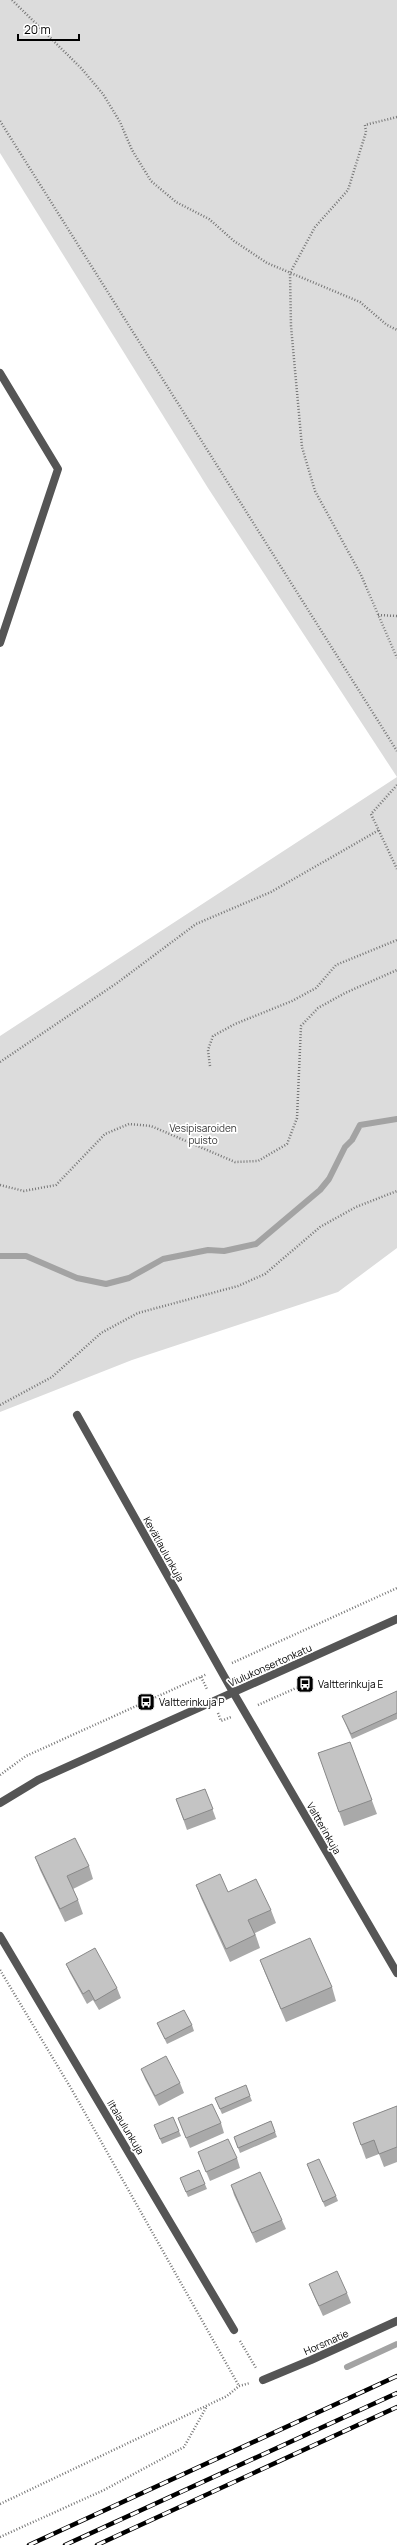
<svg xmlns="http://www.w3.org/2000/svg" width="397" height="2545" font-family="Manrope,sans-serif">
<style>
.green{fill:#dcdcdc}
.lines{fill:none;stroke-linecap:round;stroke-linejoin:round}
.stream{stroke:#a3a3a3;stroke-width:6}
.path{stroke:#777;stroke-width:2.5;stroke-dasharray:1 2;stroke-linecap:butt}
.service{stroke:#555;stroke-width:8}
.minor{stroke:#555;stroke-width:8}
.tertiary{stroke:#555;stroke-width:8}
.rail-casing{stroke:#000;stroke-width:4.5}
.rail{stroke:#fff;stroke-width:3;stroke-dasharray:9;stroke-linecap:butt}
.wall{fill:#a9a9a9}
.building{fill:#c4c4c4;stroke:#898989}
.labels{text-anchor:middle;stroke-width:3.5;stroke-linejoin:round;paint-order:stroke}
.park-label{font-size:10px;fill:#333;stroke:#fff}
.street-label{font-size:10px;fill:#000;stroke:#fff}
.poi-label{font-size:10px;fill:#000;stroke:#fff;text-anchor:start}
</style>
<rect width="100%" height="100%" fill="#fff"/>
<!-- green -->
<g class="green">
<polygon points="0,0 397,0 397,777 208,488 0,153"/>
<polygon points="397,777 397,1248 338,1292 132,1360 0,1412 0,1036"/>
</g>
<g class="lines">
<!-- stream -->
<g class="stream">
<polyline points="0,1256 26,1256 77,1278 106,1284 129,1278 163,1259 208,1250 224,1251 256,1244 320,1190 329,1179 345,1147 352,1140 360,1125 397,1119"/>
<polyline points="347,2367 397,2344"/>
</g>
<!-- path -->
<g class="path">
<polyline points="12,0 81,68 103,94 120,122 132,150 151,181 176,202 209,219 234,241 267,263 360,302 387,325 397,330"/>
<polyline points="397,117 365,125 366,132 348,190 315,227 290,273 291,326 302,447 315,491 361,575 397,658"/>
<polyline points="0,121 397,751"/>
<polyline points="378,615 397,616"/>
<polyline points="397,785 371,814 397,869"/>
<polyline points="0,1062 117,983 196,924 271,892 379,830"/>
<polyline points="210,1066 208,1050 213,1036 235,1024 292,1001 316,988 336,965 397,940"/>
<polyline points="0,1185 24,1191 56,1185 105,1134 129,1124 151,1126 235,1162 258,1161 287,1144 297,1118 301,1026 318,1008 345,993 397,970"/>
<polyline points="0,1405 52,1377 101,1333 138,1313 238,1286 265,1274 320,1227 356,1207 397,1191"/>
<polyline points="232,1663 397,1588"/>
<polyline points="201,1677 207,1689"/>
<polyline points="258,1705 305,1684"/>
<polyline points="218,1713 221,1721 231,1717"/>
<polyline points="0,1775 26,1756 207,1674"/>
<polyline points="0,1970 72,2090 239,2386"/>
<polyline points="240,2341 256,2368"/>
<polyline points="0,2504 227,2396 239,2386 250,2383"/>
<polyline points="0,2537 104,2490 184,2447 207,2406"/>
</g>
<!-- service -->
<polyline class="service" points="0,373 58,469 0,643"/>
<!-- minor -->
<g class="minor">
<polyline points="77,1415 233,1692 397,1973"/>
<polyline points="0,1936 234,2330"/>
<polyline points="263,2380 311,2360 397,2321"/>
</g>
<!-- tertiary -->
<polyline class="tertiary" points="0,1803 38,1780 397,1619"/>
<defs>
<g id="rail">
<polyline points="29,2545 397,2376"/>
<polyline points="65,2545 397,2393"/>
<polyline points="97,2545 397,2407"/>
</g>
</defs>
<!-- rail casing -->
<use href="#rail" class="rail-casing"/>
<!-- rail -->
<use href="#rail" class="rail"/>
</g>
<!-- wall -->
<g class="wall">
<polygon points="397,1691 397,1719 352,1739 342,1716"/>
<polygon points="350,1742 377,1814 344,1826 318,1753"/>
<polygon points="205,1789 216,1819 187,1830 176,1799"/>
<polygon points="35,1857 89,1866 93,1879 73,1889 78,1900 83,1914 65,1922 40,1870"/>
<polygon points="196,1885 228,1892 271,1910 276,1923 255,1933 260,1948 230,1962 201,1898"/>
<polygon points="260,1960 332,1987 336,2001 286,2022 265,1973"/>
<polygon points="66,1964 117,1988 121,1998 99,2010 93,2000 87,2004 70,1973"/>
<polygon points="157,2023 192,2025 194,2031 167,2044"/>
<polygon points="141,2069 180,2083 184,2093 159,2106 145,2079"/>
<polygon points="250,2096 252,2101 222,2114 215,2098"/>
<polygon points="397,2106 397,2162 384,2167 379,2154 366,2159 353,2123"/>
<polygon points="178,2118 221,2123 224,2133 190,2148"/>
<polygon points="271,2121 277,2137 240,2153 234,2137"/>
<polygon points="154,2125 179,2131 181,2136 162,2144"/>
<polygon points="198,2152 237,2158 240,2168 210,2181"/>
<polygon points="307,2164 336,2196 338,2201 325,2207"/>
<polygon points="199,2170 207,2189 188,2197 180,2178"/>
<polygon points="231,2185 282,2220 286,2229 256,2243 234,2195"/>
<polygon points="309,2284 347,2293 351,2303 323,2316 313,2294"/>
</g>
<!-- building -->
<g class="building">
<polygon points="397,1691 397,1713 351,1734 342,1716"/>
<polygon points="350,1742 372,1800 339,1812 318,1753"/>
<polygon points="205,1789 213,1809 184,1820 176,1799"/>
<polygon points="75,1838 89,1866 67,1876 78,1900 60,1909 35,1857"/>
<polygon points="220,1874 228,1892 256,1879 271,1910 248,1920 255,1935 226,1949 196,1885"/>
<polygon points="310,1938 332,1987 281,2009 260,1960"/>
<polygon points="95,1948 117,1988 95,2001 89,1990 83,1994 66,1964"/>
<polygon points="184,2010 192,2025 165,2039 157,2023"/>
<polygon points="166,2056 180,2083 155,2096 141,2069"/>
<polygon points="246,2085 250,2096 220,2109 215,2098"/>
<polygon points="212,2104 221,2123 186,2138 178,2118"/>
<polygon points="397,2106 397,2147 379,2154 374,2140 361,2145 353,2123"/>
<polygon points="173,2117 179,2131 160,2139 154,2125"/>
<polygon points="271,2121 275,2132 238,2148 234,2137"/>
<polygon points="228,2139 237,2158 206,2172 198,2152"/>
<polygon points="319,2159 336,2196 323,2202 307,2164"/>
<polygon points="199,2170 205,2184 186,2192 180,2178"/>
<polygon points="260,2172 282,2220 252,2233 231,2185"/>
<polygon points="337,2271 347,2293 319,2306 309,2284"/>
</g>
<!-- icons -->
<defs>
<symbol id="bus-square" viewBox="-11 -11 22 22"><rect x="-9" y="-9" width="18" height="18" rx="4" fill="#000" stroke="#fff"/><path d="M-5-6H5V4H4V6H2V4H-2V6H-4V4H-5ZM-3.5-4V0h7V-4ZM-3.5 1.2v1.5H-2V1.2ZM2 1.2v1.5H3.5V1.2Z" fill="#fff"/></symbol>
</defs>
<g fill-rule="evenodd">
<use href="#bus-square" x="295" y="1674" width="20" height="20"/>
<use href="#bus-square" x="136" y="1692" width="20" height="20"/>
</g>
<g class="labels">
<!-- park labels -->
<g class="park-label">
<text x="203" y="1132">Vesipisaroiden<tspan x="203" dy="12">puisto</tspan></text>
</g>
<!-- street labels -->
<g class="street-label">
<text transform="translate(164 1549) rotate(61)" y="4">Kevätlaulunkuja</text>
<text transform="translate(270 1665) rotate(-24)" y="4">Viulukonsertonkatu</text>
<text transform="translate(324 1828) rotate(60)" y="4">Valtterinkuja</text>
<text transform="translate(126 2127) rotate(59)" y="4">Iltalaulunkuja</text>
<text transform="translate(326 2342) rotate(-24)" y="4">Horsmatie</text>
</g>
<!-- poi labels -->
<g class="poi-label">
<text x="318" y="1688">Valtterinkuja E</text>
<text x="159" y="1706">Valtterinkuja P</text>
</g>
</g>
<!-- scale -->
<path d="M18 34v6h61v-6" fill="none" stroke="#000000" stroke-width="2"/>
<text x="24" y="34" font-size="12" fill="#000000" stroke="#ffffff" stroke-width="3" paint-order="stroke">20 m</text>
</svg>
